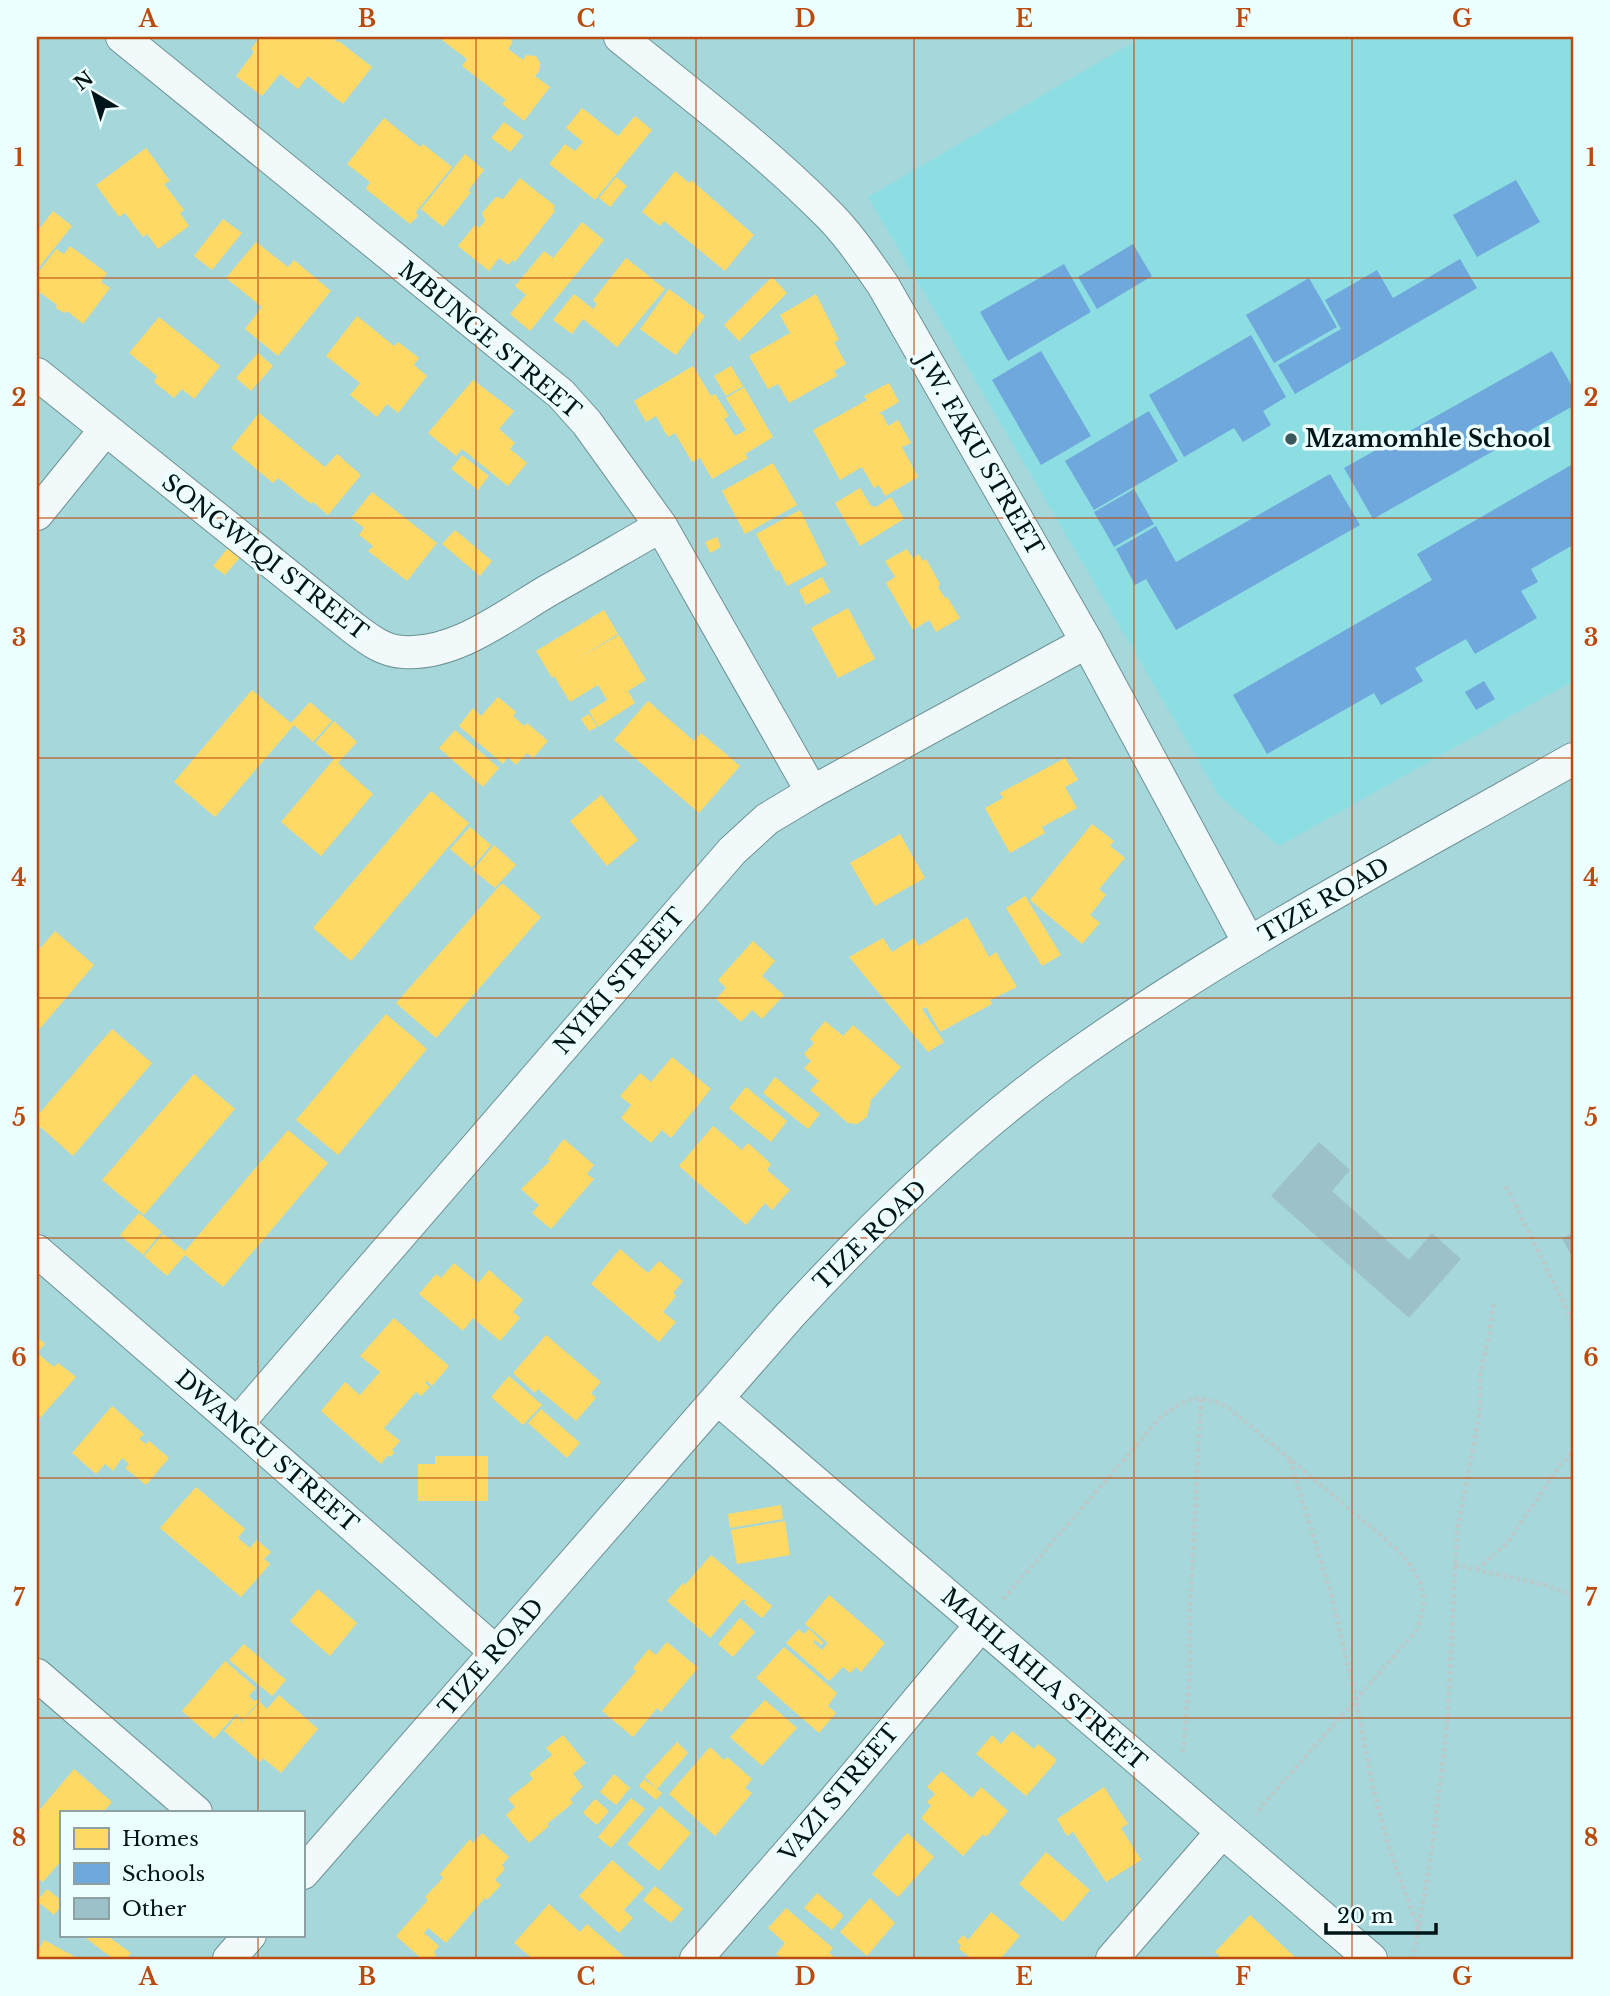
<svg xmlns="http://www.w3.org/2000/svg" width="1610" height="1996" font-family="'Libre Baskerville',serif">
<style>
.built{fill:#8ddee3}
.homes{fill:#ffd966}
.schools{fill:#6fa8dc}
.building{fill:#9cc1c9}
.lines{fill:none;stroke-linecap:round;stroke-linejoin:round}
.minor-casing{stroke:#6d9295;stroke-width:34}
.path{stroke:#bbc9ca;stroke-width:4.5;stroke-dasharray:3.5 3.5;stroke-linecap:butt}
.minor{stroke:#f2f9fa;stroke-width:32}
.grid{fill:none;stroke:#ba4b0e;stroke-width:2;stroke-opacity:0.55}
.poi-dot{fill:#3a595c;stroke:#edfeff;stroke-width:2.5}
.labels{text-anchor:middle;stroke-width:7;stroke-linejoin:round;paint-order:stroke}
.street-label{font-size:23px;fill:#001517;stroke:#edfeff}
.poi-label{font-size:23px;font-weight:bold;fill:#001517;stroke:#edfeff;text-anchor:start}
.neatline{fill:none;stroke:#ba4b0e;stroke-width:2.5}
.grid-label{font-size:23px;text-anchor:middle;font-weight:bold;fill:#ba4b0e}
</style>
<rect width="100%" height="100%" fill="#a5d7db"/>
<!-- built -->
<polygon class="built" points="1142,37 1573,37 1573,681 1279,846 1219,796 868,197"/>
<!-- homes -->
<g class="homes">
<polygon points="260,37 302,37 305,39 307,37 338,37 335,41 340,42 372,67 343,104 308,76 298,89 280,74 262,96 236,76 254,52 251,49"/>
<polygon points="445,37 507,37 513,42 508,49 523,60 526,55 536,56 540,63 540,70 535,76 550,87 524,121 502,104 506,100 462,66 467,59 442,40"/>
<polygon points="582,108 618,136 635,116 652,130 595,200 549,164 565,144 575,151 583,142 566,128"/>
<polygon points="384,118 420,147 423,144 452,167 416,212 418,216 410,224 366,189 370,182 347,164"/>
<polygon points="504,122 523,136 510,152 491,138"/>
<polygon points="146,148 170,181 164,184 184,210 180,213 189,226 158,249 147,234 143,237 125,213 119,217 96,185"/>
<polygon points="465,154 484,170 468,191 471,192 443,227 421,209"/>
<polygon points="675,171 689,183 691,180 754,235 725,271 664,221 660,226 642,212"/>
<polygon points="616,177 627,186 610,207 599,198"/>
<polygon points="520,178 555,206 553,209 555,211 515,262 513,260 508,265 499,258 489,271 458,246 475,225 479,228 485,221 482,213 496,197 503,199"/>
<polygon points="53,211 72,226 37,270 37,232"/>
<polygon points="223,219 242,233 212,270 194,256"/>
<polygon points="582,222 604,240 530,331 510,314 526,295 515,286 544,251 553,258"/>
<polygon points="256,242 288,267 294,260 331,291 278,356 245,329 262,307 226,278"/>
<polygon points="70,246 107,273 101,282 110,288 83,324 67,311 64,313 56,308 57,305 37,290 37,274 56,249 64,254"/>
<polygon points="626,258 665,289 617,347 583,319 572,334 553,320 574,294 593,309 597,304 593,300"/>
<polygon points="772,277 787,293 739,341 724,325"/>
<polygon points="669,289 705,316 676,355 640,329"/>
<polygon points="816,294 839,340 834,342 846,364 834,371 837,376 789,403 778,384 768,389 749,356 790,333 780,315"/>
<polygon points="357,316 394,346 398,342 419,358 414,365 427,376 398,413 387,404 377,417 350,395 360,383 326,356"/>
<polygon points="159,317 220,366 194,399 182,389 174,398 154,382 157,376 129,353"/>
<polygon points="258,353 273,366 251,391 236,378"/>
<polygon points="693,366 711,396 715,394 729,416 724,419 735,436 746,430 726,398 744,387 773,437 745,454 748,458 712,479 700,458 692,462 675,433 668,437 656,416 646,422 634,401"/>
<polygon points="731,366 743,386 726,396 714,376"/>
<polygon points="473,380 514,411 499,429 515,443 510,449 527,463 508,486 462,449 456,456 428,433"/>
<polygon points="889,383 899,402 878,414 882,414 888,426 898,420 911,443 902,447 918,477 885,496 879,485 874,488 862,467 840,480 813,430 867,400 864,396"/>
<polygon points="259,413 325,467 337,454 361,475 328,515 313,502 311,504 278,478 273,483 231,448"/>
<polygon points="462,455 489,476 478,490 451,469"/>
<polygon points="773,463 797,505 745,534 722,491"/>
<polygon points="860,488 871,506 876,507 891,497 904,519 860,546 835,503"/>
<polygon points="372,492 437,543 407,581 368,551 373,546 359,535 364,528 351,518"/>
<polygon points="800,510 827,565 787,586 779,570 776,571 756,534"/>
<polygon points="455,530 492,561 480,576 442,544"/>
<polygon points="717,537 721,547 710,553 705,542"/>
<polygon points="228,548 240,557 225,575 213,566"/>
<polygon points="907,549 913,558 919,554 923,561 926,559 940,584 938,587 945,598 947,597 960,618 936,632 929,620 913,630 886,583 895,577 885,561"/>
<polygon points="822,577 830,592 806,605 799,590"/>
<polygon points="848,608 875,659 838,678 811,628"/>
<polygon points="604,610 618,634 580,657 619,635 646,680 628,691 635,703 598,727 589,711 607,700 598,685 570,702 554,676 552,678 536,651"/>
<polygon points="252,690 291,723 310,702 332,721 313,742 294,725 215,817 174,782"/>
<polygon points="498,697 516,712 513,716 524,726 527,723 548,741 533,758 527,753 516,765 508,757 503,764 459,726 473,708 481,716"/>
<polygon points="648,701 694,741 701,733 740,766 699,813 614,740"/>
<polygon points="589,714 597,727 589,731 581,719"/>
<polygon points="334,721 357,742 338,763 373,794 321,856 281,822 334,759 315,743"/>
<polygon points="455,730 499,768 483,787 439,748"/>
<polygon points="1065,758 1078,780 1065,787 1077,808 1042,827 1045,833 1010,853 985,808 1003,798 1000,793"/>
<polygon points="431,791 469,823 351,961 313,928"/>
<polygon points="601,795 638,840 607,866 570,821"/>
<polygon points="1092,824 1114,841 1110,846 1125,858 1099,889 1106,895 1090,915 1100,923 1082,944 1030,900"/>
<polygon points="470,827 491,845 472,868 450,849"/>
<polygon points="900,834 925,878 875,906 850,863"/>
<polygon points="494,845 516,865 495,888 473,870"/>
<polygon points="502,883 541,917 436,1038 396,1003"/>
<polygon points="1025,896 1061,955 1042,966 1006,908"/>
<polygon points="967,917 989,957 996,952 1017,987 990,1000 992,1004 940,1032 926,1007 922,1009 944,1042 928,1052 849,957 883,938 892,952 914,938 919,946"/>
<polygon points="55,931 94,965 37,1032 37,952"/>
<polygon points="753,941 775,961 762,976 784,995 762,1019 752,1010 741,1022 716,999 726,988 718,980"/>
<polygon points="386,1014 427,1049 338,1155 296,1120"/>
<polygon points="825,1021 843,1036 853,1025 901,1067 871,1100 867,1117 857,1124 848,1123 810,1090 819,1081 804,1068 811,1061 804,1054 814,1043 810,1039"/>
<polygon points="112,1029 152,1063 73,1156 37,1124 37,1116"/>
<polygon points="672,1057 711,1089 671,1138 662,1130 651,1143 621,1118 631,1105 620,1096 640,1073 651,1082"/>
<polygon points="194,1074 235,1109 144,1215 102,1180"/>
<polygon points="775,1077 820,1114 808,1129 763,1093"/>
<polygon points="746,1087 787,1121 771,1142 729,1108"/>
<polygon points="713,1126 742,1150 748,1143 771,1164 767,1170 790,1190 772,1210 765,1203 746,1225 679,1166"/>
<polygon points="288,1130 328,1163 223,1287 185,1255 167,1276 144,1256 163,1234 185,1251"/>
<polygon points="564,1139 594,1165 587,1174 594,1179 551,1229 532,1213 539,1205 521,1189 550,1161 548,1159"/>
<polygon points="139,1213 162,1232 143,1255 120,1235"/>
<polygon points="620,1249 648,1273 659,1261 683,1281 673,1293 676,1296 663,1312 676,1322 659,1342 591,1284"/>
<polygon points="454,1263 478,1283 489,1270 523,1300 513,1312 520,1318 500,1341 473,1318 463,1331 419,1294 436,1274 441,1278"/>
<polygon points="394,1318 449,1366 432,1386 427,1381 425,1383 430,1387 421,1396 416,1392 384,1428 400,1441 392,1450 394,1452 391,1457 388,1455 381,1464 321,1411 345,1382 360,1395 380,1372 360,1356"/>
<polygon points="546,1335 601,1382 591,1393 596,1398 576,1421 538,1389 535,1393 513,1373"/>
<polygon points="37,1337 45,1344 37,1353 54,1367 58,1363 76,1377 40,1418 37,1415"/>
<polygon points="509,1376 542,1405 523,1425 491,1397"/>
<polygon points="112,1406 144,1434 139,1439 146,1444 149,1441 169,1458 146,1485 125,1468 129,1464 122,1458 113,1471 105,1464 96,1474 72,1453"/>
<polygon points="541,1409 580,1443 567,1458 528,1423"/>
<polygon points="435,1456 488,1456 488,1501 418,1501 418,1464 435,1464"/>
<polygon points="196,1487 245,1529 238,1538 250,1548 257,1540 271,1552 264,1559 270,1564 241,1597 160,1528"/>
<polygon points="781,1505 783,1519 730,1528 728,1514"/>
<polygon points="785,1521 790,1555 737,1564 731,1530"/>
<polygon points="711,1555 772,1606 762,1618 744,1603 746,1601 743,1599 710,1638 667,1601 683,1583 685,1585"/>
<polygon points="318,1589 357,1623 330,1656 290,1621"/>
<polygon points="829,1595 885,1643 861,1672 856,1667 850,1673 843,1667 829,1681 786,1643 799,1629 804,1634 809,1629 824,1643 821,1645 815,1640 813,1642 822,1650 828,1643 805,1624"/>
<polygon points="740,1618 755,1632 733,1657 718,1644"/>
<polygon points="667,1642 698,1668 661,1712 657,1708 633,1737 602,1711 636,1671 633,1668 649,1649 656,1655"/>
<polygon points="244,1644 286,1680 272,1696 229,1660"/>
<polygon points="784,1647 837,1693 828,1706 836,1713 819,1733 756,1678"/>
<polygon points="225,1661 256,1688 249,1696 254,1701 261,1699 243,1720 236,1714 214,1739 182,1711"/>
<polygon points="279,1695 318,1729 281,1773 263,1758 260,1762 224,1731 237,1716 242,1721 240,1724 260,1702 267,1709"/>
<polygon points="765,1700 797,1728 762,1766 730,1737"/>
<polygon points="1012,1731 1034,1749 1038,1744 1056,1759 1055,1763 1026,1796 976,1754 992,1735 1001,1744"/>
<polygon points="563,1735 586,1763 573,1774 583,1787 570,1799 573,1803 547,1824 549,1826 529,1843 506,1815 515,1807 508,1799 533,1779 529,1774 552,1755 546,1748"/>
<polygon points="677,1742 688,1753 657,1789 645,1777"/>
<polygon points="710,1747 724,1760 727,1757 752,1779 745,1788 752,1793 715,1836 669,1794"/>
<polygon points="74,1769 112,1802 103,1812 61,1812 61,1861 43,1882 37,1877 37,1813"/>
<polygon points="941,1771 972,1798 981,1787 1008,1811 986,1837 983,1834 963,1856 921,1818 931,1806 927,1802 935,1794 927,1787"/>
<polygon points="614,1774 630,1788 616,1805 600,1792"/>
<polygon points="644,1779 662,1793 656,1800 639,1786"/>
<polygon points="1104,1787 1128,1824 1121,1828 1141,1860 1106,1882 1073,1832 1067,1836 1057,1819"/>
<polygon points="631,1798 645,1809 611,1848 598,1837"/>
<polygon points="595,1799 609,1811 597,1825 583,1813"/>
<polygon points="660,1806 691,1833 659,1871 627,1844"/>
<polygon points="482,1833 509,1857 502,1865 505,1869 495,1880 501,1885 487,1900 485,1898 446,1943 428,1928 424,1933 439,1946 434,1952 436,1955 433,1959 422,1959 396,1936 428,1900 425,1897 443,1878 440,1874 470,1839 473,1843"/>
<polygon points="907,1833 934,1857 898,1897 872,1874"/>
<polygon points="1046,1852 1090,1890 1063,1922 1019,1884"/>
<polygon points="612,1860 644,1888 624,1910 633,1918 619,1933 579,1896"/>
<polygon points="655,1886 683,1909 671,1923 643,1900"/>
<polygon points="47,1889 61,1900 61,1906 54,1915 37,1901"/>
<polygon points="817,1893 842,1914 843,1917 832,1930 804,1908"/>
<polygon points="870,1898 895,1923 867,1956 840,1932"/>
<polygon points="549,1904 580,1932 587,1924 627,1959 533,1959 514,1943"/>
<polygon points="786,1908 833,1948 829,1953 837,1959 782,1959 776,1954 785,1943 768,1928"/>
<polygon points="991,1912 1020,1936 1000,1959 972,1959 959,1949 961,1945 957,1942 963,1935 968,1940"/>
<polygon points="1250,1915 1297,1959 1222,1959 1215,1952"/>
<polygon points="82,1935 106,1935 131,1953 126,1959 113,1959"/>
<polygon points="44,1940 79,1959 37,1959 37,1954"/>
</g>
<!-- schools -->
<g class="schools">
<polygon points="1516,180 1540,222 1477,257 1453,215"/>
<polygon points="1133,244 1152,276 1097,309 1078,277"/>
<polygon points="1460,259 1477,288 1295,394 1278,365 1341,329 1325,300 1377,270 1393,298"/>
<polygon points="1064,264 1091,312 1008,361 980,312"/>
<polygon points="1309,278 1337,327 1274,363 1246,315"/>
<polygon points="1251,335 1286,397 1263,411 1271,425 1243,442 1234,428 1184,457 1149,395"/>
<polygon points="1041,351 1091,436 1041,465 992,380"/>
<polygon points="1552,351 1573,388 1573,406 1373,519 1344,468"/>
<polygon points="1149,411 1178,461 1094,510 1065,461"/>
<polygon points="1573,464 1573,545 1531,569 1538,582 1521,591 1537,618 1475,654 1466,639 1415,668 1423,681 1381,705 1374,693 1267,754 1233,695 1432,580 1417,554"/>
<polygon points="1330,474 1360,525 1176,630 1146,579 1135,585 1116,549 1156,526 1176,562"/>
<polygon points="1134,489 1154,524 1114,547 1094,512"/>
<polygon points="1484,681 1495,699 1476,710 1465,692"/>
</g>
<!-- building -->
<g class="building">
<polygon points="1319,1142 1350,1170 1332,1191 1409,1260 1432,1233 1461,1259 1409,1318 1271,1196"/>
<polygon points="1573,1232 1573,1258 1562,1239"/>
</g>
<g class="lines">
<defs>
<g id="minor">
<polyline points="122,37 561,394 587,423 661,526 812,792"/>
<path d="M620 37C689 93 761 147 824 210 847 232 865 259 883 285L1087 642 1249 943"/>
<path d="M37 374 351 626C367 638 382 651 403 652 455 656 506 615 549 590 587 569 624 547 661 526"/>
<polyline points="37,514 105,430"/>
<polyline points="37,1251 237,1424 496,1652"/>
<polyline points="718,1399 1371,1959"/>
<polyline points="237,1424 732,851 767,819 812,792 1087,642"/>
<polyline points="37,1675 196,1812"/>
<path d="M303 1873 790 1315C871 1227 964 1136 1062 1065 1223 949 1401 857 1573 759"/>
<polyline points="229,1959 250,1935"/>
<polyline points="696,1959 832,1803 981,1625"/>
<polyline points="1112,1959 1222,1832"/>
</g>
</defs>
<!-- minor casing -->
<use href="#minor" class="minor-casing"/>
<!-- path -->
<g class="path">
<polyline points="1506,1186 1573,1322"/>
<polyline points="1290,1460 1331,1594 1356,1699 1372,1784 1388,1845 1419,1930"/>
<polyline points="1455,1565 1545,1585 1573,1595"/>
<polyline points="1477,1569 1508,1542 1560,1465 1573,1452"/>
<path d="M1003 1599 1160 1418C1187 1397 1197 1392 1229 1408 1268 1441 1308 1474 1348 1508 1369 1526 1407 1553 1419 1580 1427 1598 1423 1613 1416 1631L1255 1814"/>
<polyline points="1183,1752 1190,1672 1190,1611 1201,1398"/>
<polyline points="1413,1959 1430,1862 1447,1728 1457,1531 1480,1411 1480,1374 1488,1341 1494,1300"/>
</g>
<!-- minor -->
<use href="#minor" class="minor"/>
</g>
<!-- grid -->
<path class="grid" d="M258 37V1812M476 37V1959M696 37V1959M914 37V1959M1134 37V1959M1352 37V1959M37 278H1573M37 518H1573M37 758H1573M37 998H1573M37 1238H1573M37 1478H1573M37 1718H1573M258 1935V1959"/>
<!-- markers -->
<circle class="poi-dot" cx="1291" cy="439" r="7"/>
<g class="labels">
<!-- street labels -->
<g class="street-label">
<text transform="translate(490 340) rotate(40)" y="8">MBUNGE STREET</text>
<text transform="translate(980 454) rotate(60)" y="8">J.W. FAKU STREET</text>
<text transform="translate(265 557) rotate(38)" y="8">SONGWIQI STREET</text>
<text transform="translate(1324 900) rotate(-30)" y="8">TIZE ROAD</text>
<text transform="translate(619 981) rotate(-49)" y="8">NYIKI STREET</text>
<text transform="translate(870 1235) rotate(-44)" y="8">TIZE ROAD</text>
<text transform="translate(267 1451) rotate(41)" y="8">DWANGU STREET</text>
<text transform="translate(491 1657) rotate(-49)" y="8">TIZE ROAD</text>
<text transform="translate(1044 1679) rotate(41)" y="8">MAHLAHLA STREET</text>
<text transform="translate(839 1793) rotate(-50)" y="8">VAZI STREET</text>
</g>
<!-- poi labels -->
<g class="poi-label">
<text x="1305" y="447">Mzamomhle School</text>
</g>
</g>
<!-- border -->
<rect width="1610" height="1996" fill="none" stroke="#edfeff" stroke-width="77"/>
<!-- legend -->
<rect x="60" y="1811" width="245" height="126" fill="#edfeff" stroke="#8ea1a2" stroke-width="2"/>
<rect x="74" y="1828" width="35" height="21" fill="#ffd966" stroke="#8ea1a2" stroke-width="2"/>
<text x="122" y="1846" font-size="21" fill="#001517">Homes</text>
<rect x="74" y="1863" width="35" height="21" fill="#6fa8dc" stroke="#8ea1a2" stroke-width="2"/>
<text x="122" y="1881" font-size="21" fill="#001517">Schools</text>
<rect x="74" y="1898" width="35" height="21" fill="#9cc1c9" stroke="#8ea1a2" stroke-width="2"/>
<text x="122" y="1916" font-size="21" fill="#001517">Other</text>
<!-- north arrow -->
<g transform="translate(94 94) rotate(322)" stroke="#edfeff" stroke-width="5" paint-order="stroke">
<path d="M0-5L12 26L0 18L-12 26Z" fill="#001517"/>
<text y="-10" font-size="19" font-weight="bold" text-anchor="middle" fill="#001517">N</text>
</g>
<!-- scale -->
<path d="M1326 1923v10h110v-10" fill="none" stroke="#001517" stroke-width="3.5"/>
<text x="1337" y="1923" font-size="21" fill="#001517" stroke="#edfeff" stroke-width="5" paint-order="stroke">20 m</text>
<rect x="38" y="38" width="1534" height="1920" class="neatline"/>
<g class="grid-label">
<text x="148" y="27">A</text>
<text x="367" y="27">B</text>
<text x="586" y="27">C</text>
<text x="805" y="27">D</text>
<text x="1024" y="27">E</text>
<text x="1243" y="27">F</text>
<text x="1462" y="27">G</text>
<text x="19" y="166">1</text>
<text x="1591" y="166">1</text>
<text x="19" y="406">2</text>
<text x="1591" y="406">2</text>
<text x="19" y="646">3</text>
<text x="1591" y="646">3</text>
<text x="19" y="886">4</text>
<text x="1591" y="886">4</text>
<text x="19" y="1126">5</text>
<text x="1591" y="1126">5</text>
<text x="19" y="1366">6</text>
<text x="1591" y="1366">6</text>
<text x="19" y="1606">7</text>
<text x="1591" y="1606">7</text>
<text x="19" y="1846">8</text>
<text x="1591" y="1846">8</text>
<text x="148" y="1985">A</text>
<text x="367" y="1985">B</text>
<text x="586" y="1985">C</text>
<text x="805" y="1985">D</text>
<text x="1024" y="1985">E</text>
<text x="1243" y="1985">F</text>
<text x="1462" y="1985">G</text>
</g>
</svg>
